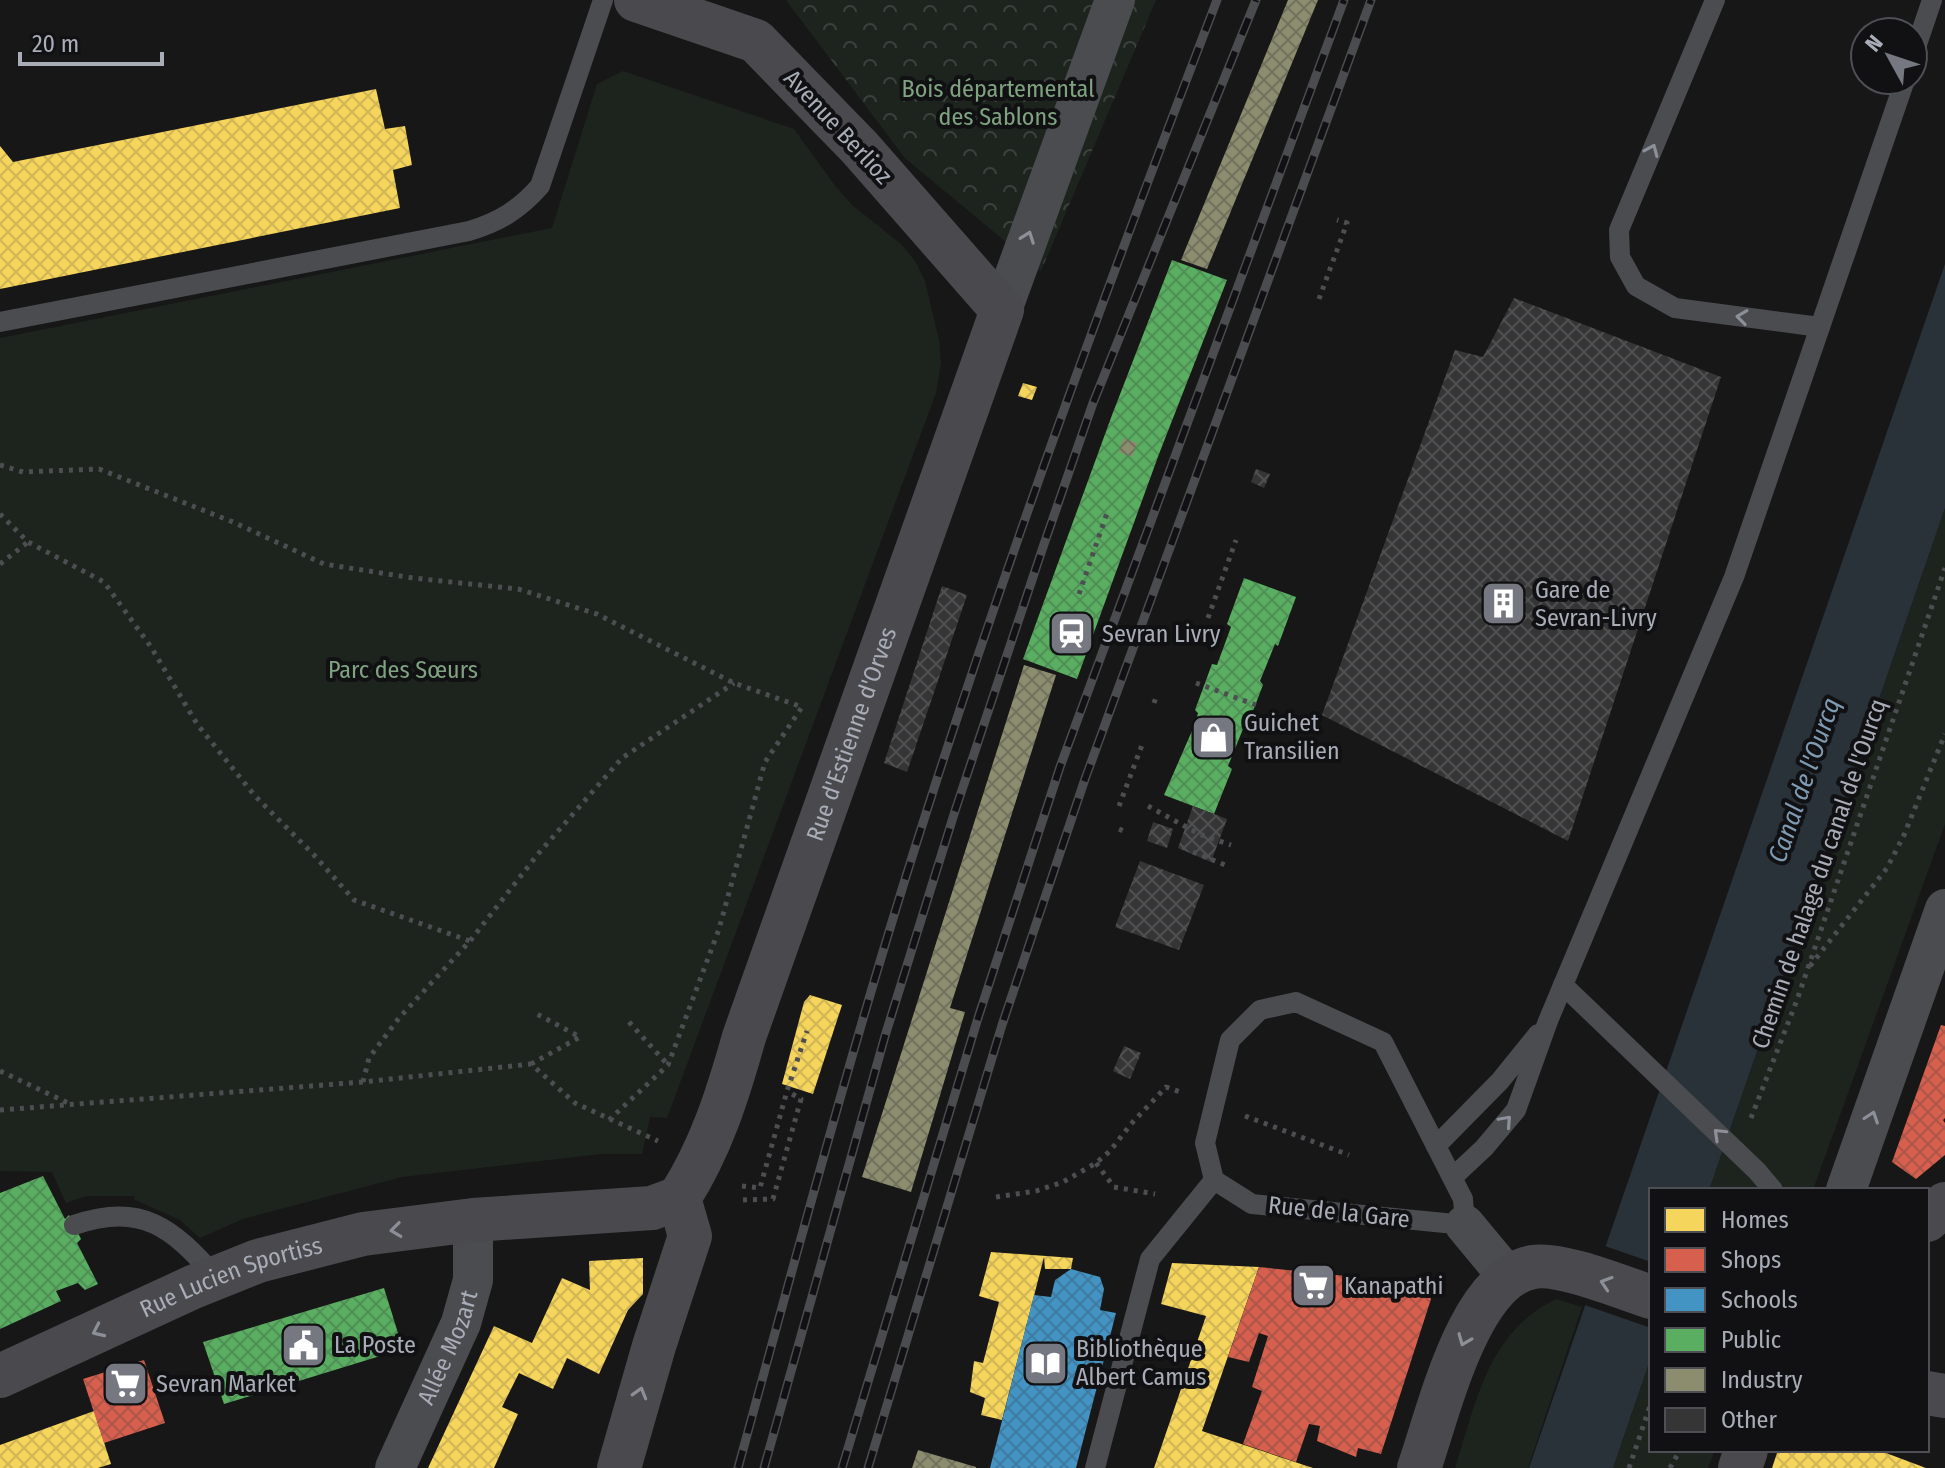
<svg xmlns="http://www.w3.org/2000/svg" width="1945" height="1468" font-family="'Fira Sans Condensed',sans-serif">
<style>
.green{fill:#1d241e}
.forest{fill:url(#forest-crowns)}
.water{fill:#2a3239}
.pier{fill:#171717}
.homes{fill:url(#homes-cross-hatch)}
.shops{fill:url(#shops-cross-hatch)}
.schools{fill:url(#schools-cross-hatch)}
.public{fill:url(#public-cross-hatch)}
.industry{fill:url(#industry-cross-hatch)}
.building{fill:url(#building-cross-hatch)}
.lines{fill:none;stroke-linecap:round;stroke-linejoin:round}
.path{stroke:#4d4e52;stroke-width:5;stroke-dasharray:4 6;stroke-linecap:butt}
.lane{stroke:#4b4c50;stroke-width:20}
.street{stroke:#4b4c50;stroke-width:40}
.secondary{stroke:#4a4a4e;stroke-width:44}
.rail-casing{stroke:#4b4c4f;stroke-width:9}
.rail{stroke:#111113;stroke-width:6;stroke-dasharray:18;stroke-linecap:butt}
.oneway{stroke:#8c9099}
.oneway2{stroke:#8c8f98}
.labels{text-anchor:middle;stroke-width:8;stroke-linejoin:round;paint-order:stroke}
.park-label{font-size:24px;fill:#7fa381;stroke:#111113}
.street-label{font-size:24px;fill:#a8adb8;stroke:#111113}
.poi-label{font-size:24px;fill:#a8adb8;stroke:#111113;text-anchor:start}
.water-label{font-size:26px;font-style:italic;fill:#7f9bb3;stroke:#111113}
</style>
<defs>
<pattern id="forest-crowns" width="20" height="18" patternUnits="userSpaceOnUse" patternTransform="scale(2)"><rect width="20" height="18" fill="#1d241e"/><path d="M2 6a3 3 0 1 1 6 0M12 15a3 3 0 1 1 6 0" fill="none" stroke="#3b413d"/></pattern>
<pattern id="homes-cross-hatch" width="8" height="8" patternUnits="userSpaceOnUse" patternTransform="scale(2)"><rect width="8" height="8" fill="#f6d55c"/><path d="M0 0l8 8M0 8l8-8" fill="none" stroke="#cfb555"/></pattern>
<pattern id="shops-cross-hatch" width="8" height="8" patternUnits="userSpaceOnUse" patternTransform="scale(2)"><rect width="8" height="8" fill="#d6604d"/><path d="M0 0l8 8M0 8l8-8" fill="none" stroke="#ad5548"/></pattern>
<pattern id="schools-cross-hatch" width="8" height="8" patternUnits="userSpaceOnUse" patternTransform="scale(2)"><rect width="8" height="8" fill="#4393c3"/><path d="M0 0l8 8M0 8l8-8" fill="none" stroke="#3f7ba0"/></pattern>
<pattern id="public-cross-hatch" width="8" height="8" patternUnits="userSpaceOnUse" patternTransform="scale(2)"><rect width="8" height="8" fill="#5aae61"/><path d="M0 0l8 8M0 8l8-8" fill="none" stroke="#509056"/></pattern>
<pattern id="industry-cross-hatch" width="8" height="8" patternUnits="userSpaceOnUse" patternTransform="scale(2)"><rect width="8" height="8" fill="#8c8c6e"/><path d="M0 0l8 8M0 8l8-8" fill="none" stroke="#71725e"/></pattern>
<pattern id="building-cross-hatch" width="8" height="8" patternUnits="userSpaceOnUse" patternTransform="scale(2)"><rect width="8" height="8" fill="#353536"/><path d="M0 0l8 8M0 8l8-8" fill="none" stroke="#4f5051"/></pattern>
</defs>
<rect width="100%" height="100%" fill="#171717"/>
<!-- green -->
<g class="green">
<polygon points="623,71 794,129 836,187 852,205 901,244 915,261 925,281 939,340 941,363 936,393 667,1118 650,1117 642,1154 601,1154 402,1177 243,1219 200,1238 180,1220 135,1200 134,1196 86,1196 66,1203 52,1172 0,1171 0,338 552,228 597,84"/>
<polygon points="1945,508 1945,824 1813,1190 1709,1190"/>
<path d="M1556 1299 1582 1307 1528 1468H1455C1477 1400 1487 1333 1556 1299Z"/>
<polygon points="1651,1357 1651,1450 1715,1450 1708,1468 1613,1468"/>
</g>
<!-- forest -->
<polygon class="forest" points="786,0 1156,0 1041,271 905,158"/>
<!-- water -->
<polygon class="water" points="1945,264 1945,508 1709,1190 1651,1190 1651,1357 1613,1468 1529,1468"/>
<!-- pier -->
<polygon class="pier" points="1602,1245 1651,1262 1651,1328 1582,1304"/>
<!-- homes -->
<g class="homes">
<polygon points="376,89 385,129 405,126 412,165 393,170 400,208 0,289 0,146 13,162"/>
<polygon points="1023,383 1037,387 1032,400 1018,396"/>
<polygon points="810,995 842,1005 813,1094 782,1084 804,1002"/>
<polygon points="991,1252 1073,1258 1071,1269 1045,1269 1044,1257 1002,1420 981,1415 985,1398 970,1392 974,1361 983,1363 999,1302 979,1296"/>
<polygon points="643,1258 643,1294 628,1310 599,1374 567,1358 553,1389 519,1373 502,1407 518,1414 494,1468 428,1468 494,1326 532,1343 562,1278 590,1290 589,1261"/>
<polygon points="1172,1263 1259,1267 1202,1431 1313,1468 1154,1468 1206,1316 1161,1304"/>
<polygon points="94,1411 111,1464 98,1468 0,1468 0,1445"/>
<polygon points="1778,1450 1878,1450 1926,1468 1772,1468"/>
</g>
<!-- shops -->
<g class="shops">
<polygon points="1941,1025 1945,1026 1945,1118 1943,1120 1945,1123 1945,1155 1916,1179 1892,1162"/>
<polygon points="1259,1267 1423,1284 1431,1299 1381,1454 1358,1448 1356,1457 1317,1441 1320,1426 1309,1424 1296,1462 1243,1444 1262,1391 1252,1387 1268,1336 1259,1333 1249,1362 1228,1357"/>
<polygon points="144,1360 165,1423 104,1443 83,1379"/>
</g>
<!-- schools -->
<polygon class="schools" points="1071,1269 1100,1277 1104,1289 1100,1310 1116,1313 1076,1468 990,1468 1034,1295 1051,1297 1055,1280"/>
<!-- public -->
<g class="public">
<polygon points="1172,260 1227,280 1159,454 1077,679 1023,659 1112,415"/>
<polygon points="1244,578 1296,597 1278,646 1275,644 1260,681 1263,685 1246,729 1243,729 1228,766 1232,769 1214,814 1164,795 1195,724 1198,713 1195,710 1212,664 1217,665 1231,627 1227,624"/>
<polygon points="43,1176 65,1219 69,1215 81,1239 77,1243 98,1284 85,1290 78,1283 56,1291 61,1301 0,1329 0,1193"/>
<polygon points="384,1288 403,1349 224,1404 203,1342"/>
</g>
<!-- industry -->
<g class="industry">
<polygon points="1288,0 1318,0 1207,269 1181,260"/>
<polygon points="1123,438 1137,443 1132,457 1119,452"/>
<polygon points="1024,665 1056,675 950,1008 965,1012 911,1192 862,1177"/>
<polygon points="918,1450 976,1467 976,1468 912,1468"/>
</g>
<!-- building -->
<g class="building">
<polygon points="1514,298 1721,377 1568,841 1322,715 1455,350 1483,357"/>
<polygon points="1256,469 1270,474 1264,488 1251,482"/>
<polygon points="942,586 967,595 907,772 884,763"/>
<polygon points="1193,806 1227,819 1211,862 1178,848"/>
<polygon points="1153,822 1173,829 1167,848 1147,841"/>
<polygon points="1140,861 1204,885 1179,950 1115,927"/>
<polygon points="1124,1046 1141,1053 1130,1079 1113,1071"/>
</g>
<g class="lines">
<!-- path -->
<g class="path">
<polyline points="1319,299 1347,223 1337,220"/>
<polyline points="0,465 23,472 99,469 233,522 324,564 413,578 518,589 597,614 734,683 802,707 765,762 719,929 668,1065 609,1120"/>
<polyline points="0,514 28,542 104,582 151,647 197,724 255,796 314,855 354,900 470,941"/>
<polyline points="0,564 28,542"/>
<polyline points="1079,594 1107,513"/>
<polyline points="1208,618 1236,540"/>
<polyline points="1176,644 1179,637"/>
<polyline points="1196,683 1256,705"/>
<polyline points="1154,703 1156,697"/>
<polyline points="1119,806 1142,745"/>
<polyline points="1148,806 1199,834 1231,845"/>
<polyline points="1119,829 1128,833"/>
<polyline points="1193,852 1230,867"/>
<polyline points="1810,966 1887,868 1904,835 1945,734"/>
<polyline points="629,1022 668,1065"/>
<polyline points="531,1064 580,1037 537,1014"/>
<polyline points="0,1071 68,1103"/>
<polyline points="363,1082 369,1058 399,1018 470,941 538,854 622,758 734,683"/>
<polyline points="0,1110 363,1082 531,1064 575,1103 658,1141"/>
<polyline points="1245,1116 1349,1155"/>
<polyline points="1751,1118 1797,1000 1945,568"/>
<polyline points="1096,1163 1114,1187 1155,1194"/>
<polyline points="742,1186 760,1188 787,1091 807,1031"/>
<polyline points="996,1197 1036,1191 1063,1182 1096,1163 1110,1151 1131,1124 1166,1087 1183,1093"/>
<polyline points="743,1200 773,1199 801,1099 787,1091"/>
<polyline points="1629,1468 1651,1403"/>
<polyline points="1670,1468 1680,1450"/>
</g>
<!-- lane -->
<g class="lane">
<polyline points="1715,0 1619,230 1620,257 1636,286 1675,308 1820,327"/>
<polyline points="1913,56 1932,0"/>
<path d="M0 322 469 231C499 222 519 210 540 186L603 0"/>
<polyline points="1563,985 1757,1171 1773,1190"/>
<polygon points="1296,1002 1383,1042 1463,1199 1465,1225 1252,1204 1214,1180 1205,1143 1230,1040 1260,1010"/>
<polyline points="1436,1146 1500,1081 1538,1034"/>
<polyline points="1453,1177 1484,1148 1516,1110 1548,1021 1734,577 1905,80"/>
<path d="M74 1225C143 1202 172 1228 216 1277"/>
<polyline points="1095,1468 1150,1259 1214,1180"/>
</g>
<!-- street -->
<g class="street">
<polyline points="1002,310 1115,0"/>
<polyline points="1846,1190 1945,909"/>
<polyline points="1465,1225 1509,1278"/>
<path id="s1" d="M395 1468 461 1323 473 1280V1220"/>
</g>
<!-- secondary -->
<g class="secondary">
<polyline points="1927,1220 1945,1204"/>
<path id="s2" d="M0 1376 193 1287 258 1261 363 1234 473 1220 652 1208 679 1198"/>
<polyline points="1927,1393 1945,1396"/>
<path id="s3" d="M619 1468 654 1346 690 1236 679 1198C711 1148 728 1094 744 1037L1002 310 860 148 756 41 636 0"/>
<path d="M1419 1468C1438 1415 1468 1278 1533 1267 1561 1262 1623 1288 1651 1297"/>
<polyline points="1740,1468 1746,1450"/>
</g>
<defs>
<g id="rail">
<path d="M738 1468C799 1246 858 1023 929 804 1016 533 1115 266 1217 0"/>
<polyline points="764,1468 885,1036 955,811 1042,550 1093,403 1256,0"/>
<polyline points="842,1468 978,1018 1060,767 1344,0"/>
<polyline points="868,1468 1002,1025 1085,779 1371,0"/>
</g>
</defs>
<!-- rail casing -->
<use href="#rail" class="rail-casing"/>
<!-- rail -->
<use href="#rail" class="rail"/>
</g>
<!-- one-way arrows -->
<defs><path id="oneway-chevron" d="M-2-3.5L2.5 0L-2 3.5" fill="none" stroke-width="1.6" stroke-linecap="round" stroke-linejoin="round" transform="scale(2)"/></defs>
<g class="oneway">
<use href="#oneway-chevron" transform="translate(1652 150) rotate(-67)"/>
<use href="#oneway-chevron" transform="translate(1028 237) rotate(-70)"/>
<use href="#oneway-chevron" transform="translate(1742 317) rotate(-172)"/>
<use href="#oneway-chevron" transform="translate(1872 1117) rotate(-71)"/>
<use href="#oneway-chevron" transform="translate(1506 1121) rotate(-48)"/>
<use href="#oneway-chevron" transform="translate(1719 1134) rotate(-136)"/>
</g>
<g class="oneway2">
<use href="#oneway-chevron" transform="translate(396 1230) rotate(173)"/>
<use href="#oneway-chevron" transform="translate(1606 1283) rotate(-162)"/>
<use href="#oneway-chevron" transform="translate(98 1331) rotate(155)"/>
<use href="#oneway-chevron" transform="translate(1464 1340) rotate(112)"/>
<use href="#oneway-chevron" transform="translate(640 1393) rotate(-74)"/>
</g>
<!-- icons -->
<defs>
<symbol id="building-square" viewBox="-11 -11 22 22"><rect x="-9" y="-9" width="18" height="18" rx="4" fill="#757880" stroke="#111113"/><path d="M-4-6H4V6H1V3H-1V6H-4ZM-2.5-4.3h1.7v1.8h-1.7ZM.8-4.3h1.7v1.8H.8ZM-2.5-1h1.7V.8h-1.7ZM.8-1h1.7V.8H.8Z" fill="#fff"/></symbol>
<symbol id="station-square" viewBox="-11 -11 22 22"><rect x="-9" y="-9" width="18" height="18" rx="4" fill="#757880" stroke="#111113"/><path d="M-3-6H3Q5-6 5-4V2Q5 4 3 4L4.5 6H3L1.5 4h-3L-3 6H-4.5L-3 4Q-5 4-5 2V-4Q-5-6-3-6ZM-3.5-4v3h7v-3ZM-3.5 1v1.5H-2V1ZM2 1v1.5H3.5V1Z" fill="#fff"/></symbol>
<symbol id="shop-square" viewBox="-11 -11 22 22"><rect x="-9" y="-9" width="18" height="18" rx="4" fill="#757880" stroke="#111113"/><path d="M-5-2.5h2.3a2.7 3.5 0 0 1 5.4 0H5L5.5 6h-11ZM-1.5-2.5h3a1.5 2.3 0 0 0-3 0Z" fill="#fff"/></symbol>
<symbol id="supermarket-square" viewBox="-11 -11 22 22"><rect x="-9" y="-9" width="18" height="18" rx="4" fill="#757880" stroke="#111113"/><path d="M-6-5.5h2.5l.6 2H6L4.5 2H-2.5L-4.4-4H-6ZM-1.5 3.2a1.3 1.3 0 1 0 .1 0ZM3 3.2a1.3 1.3 0 1 0 .1 0Z" fill="#fff"/></symbol>
<symbol id="civic-square" viewBox="-11 -11 22 22"><rect x="-9" y="-9" width="18" height="18" rx="4" fill="#757880" stroke="#111113"/><path d="M-.6-6.5H3V-4.5H.6V-3L4-1V1h2V6H-6V1h2V-1L-.6-3ZM-1.2 2.5V6h2.4V2.5Z" fill="#fff"/></symbol>
<symbol id="library-square" viewBox="-11 -11 22 22"><rect x="-9" y="-9" width="18" height="18" rx="4" fill="#757880" stroke="#111113"/><path d="M-6-4Q-3-5.5-.7-3.5V5Q-3 3-6 4ZM6-4Q3-5.5 .7-3.5V5Q3 3 6 4Z" fill="#fff"/></symbol>
</defs>
<g fill-rule="evenodd">
<use href="#building-square" x="1478" y="578" width="51" height="51"/>
<use href="#station-square" x="1046" y="608" width="51" height="51"/>
<use href="#shop-square" x="1188" y="712" width="51" height="51"/>
<use href="#supermarket-square" x="1288" y="1260" width="51" height="51"/>
<use href="#civic-square" x="278" y="1320" width="51" height="51"/>
<use href="#library-square" x="1020" y="1338" width="51" height="51"/>
<use href="#supermarket-square" x="100" y="1358" width="51" height="51"/>
</g>
<g class="labels">
<!-- park labels -->
<g class="park-label">
<text x="998" y="97">Bois départemental<tspan x="998" dy="28">des Sablons</tspan></text>
<text x="403" y="678">Parc des Sœurs</text>
</g>
<!-- street labels -->
<g class="street-label">
<text transform="translate(838 127) rotate(47)" y="8">Avenue Berlioz</text>
<text dy="8" stroke="none"><textPath href="#s3" startOffset="778">Rue d'Estienne d'Orves</textPath></text>
<text transform="translate(1819 874) rotate(-71)" y="8">Chemin de halage du canal de l'Ourcq</text>
<text transform="translate(1339 1212) rotate(6)" y="8">Rue de la Gare</text>
<text dy="8" stroke="none"><textPath href="#s2" startOffset="252">Rue Lucien Sportiss</textPath></text>
<text dy="8" stroke="none"><textPath href="#s1" startOffset="132">Allée Mozart</textPath></text>
</g>
<!-- poi labels -->
<g class="poi-label">
<text x="1535" y="598">Gare de<tspan x="1535" dy="28">Sevran-Livry</tspan></text>
<text x="1102" y="642">Sevran Livry</text>
<text x="1244" y="731">Guichet<tspan x="1244" dy="28">Transilien</tspan></text>
<text x="1344" y="1294">Kanapathi</text>
<text x="334" y="1353">La Poste</text>
<text x="1076" y="1357">Bibliothèque<tspan x="1076" dy="28">Albert Camus</tspan></text>
<text x="156" y="1392">Sevran Market</text>
</g>
<!-- water labels -->
<g class="water-label">
<text transform="translate(1804 780) rotate(-71)" y="9">Canal de l'Ourcq</text>
</g>
</g>
<!-- legend -->
<rect x="1649" y="1188" width="280" height="264" fill="#111113" stroke="#4d4f55" stroke-width="2"/>
<rect x="1665" y="1208" width="40" height="24" fill="#f6d55c" stroke="#4d4f55" stroke-width="2"/>
<text x="1721" y="1228" font-size="24" fill="#a8adb8">Homes</text>
<rect x="1665" y="1248" width="40" height="24" fill="#d6604d" stroke="#4d4f55" stroke-width="2"/>
<text x="1721" y="1268" font-size="24" fill="#a8adb8">Shops</text>
<rect x="1665" y="1288" width="40" height="24" fill="#4393c3" stroke="#4d4f55" stroke-width="2"/>
<text x="1721" y="1308" font-size="24" fill="#a8adb8">Schools</text>
<rect x="1665" y="1328" width="40" height="24" fill="#5aae61" stroke="#4d4f55" stroke-width="2"/>
<text x="1721" y="1348" font-size="24" fill="#a8adb8">Public</text>
<rect x="1665" y="1368" width="40" height="24" fill="#8c8c6e" stroke="#4d4f55" stroke-width="2"/>
<text x="1721" y="1388" font-size="24" fill="#a8adb8">Industry</text>
<rect x="1665" y="1408" width="40" height="24" fill="#353536" stroke="#4d4f55" stroke-width="2"/>
<text x="1721" y="1428" font-size="24" fill="#a8adb8">Other</text>
<!-- north arrow -->
<g transform="translate(1889 56) rotate(310)"><circle r="38" fill="#111113" stroke="#4d4f55" stroke-width="2"/>
<path d="M0-6L14 30L0 20L-14 30Z" fill="#757880"/>
<text y="-12" font-size="22" font-weight="bold" text-anchor="middle" fill="#a8adb8">N</text>
</g>
<!-- scale -->
<path d="M20 52v12h142v-12" fill="none" stroke="#a8adb8" stroke-width="4"/>
<text x="32" y="52" font-size="24" fill="#a8adb8" stroke="#111113" stroke-width="6" paint-order="stroke">20 m</text>
</svg>
